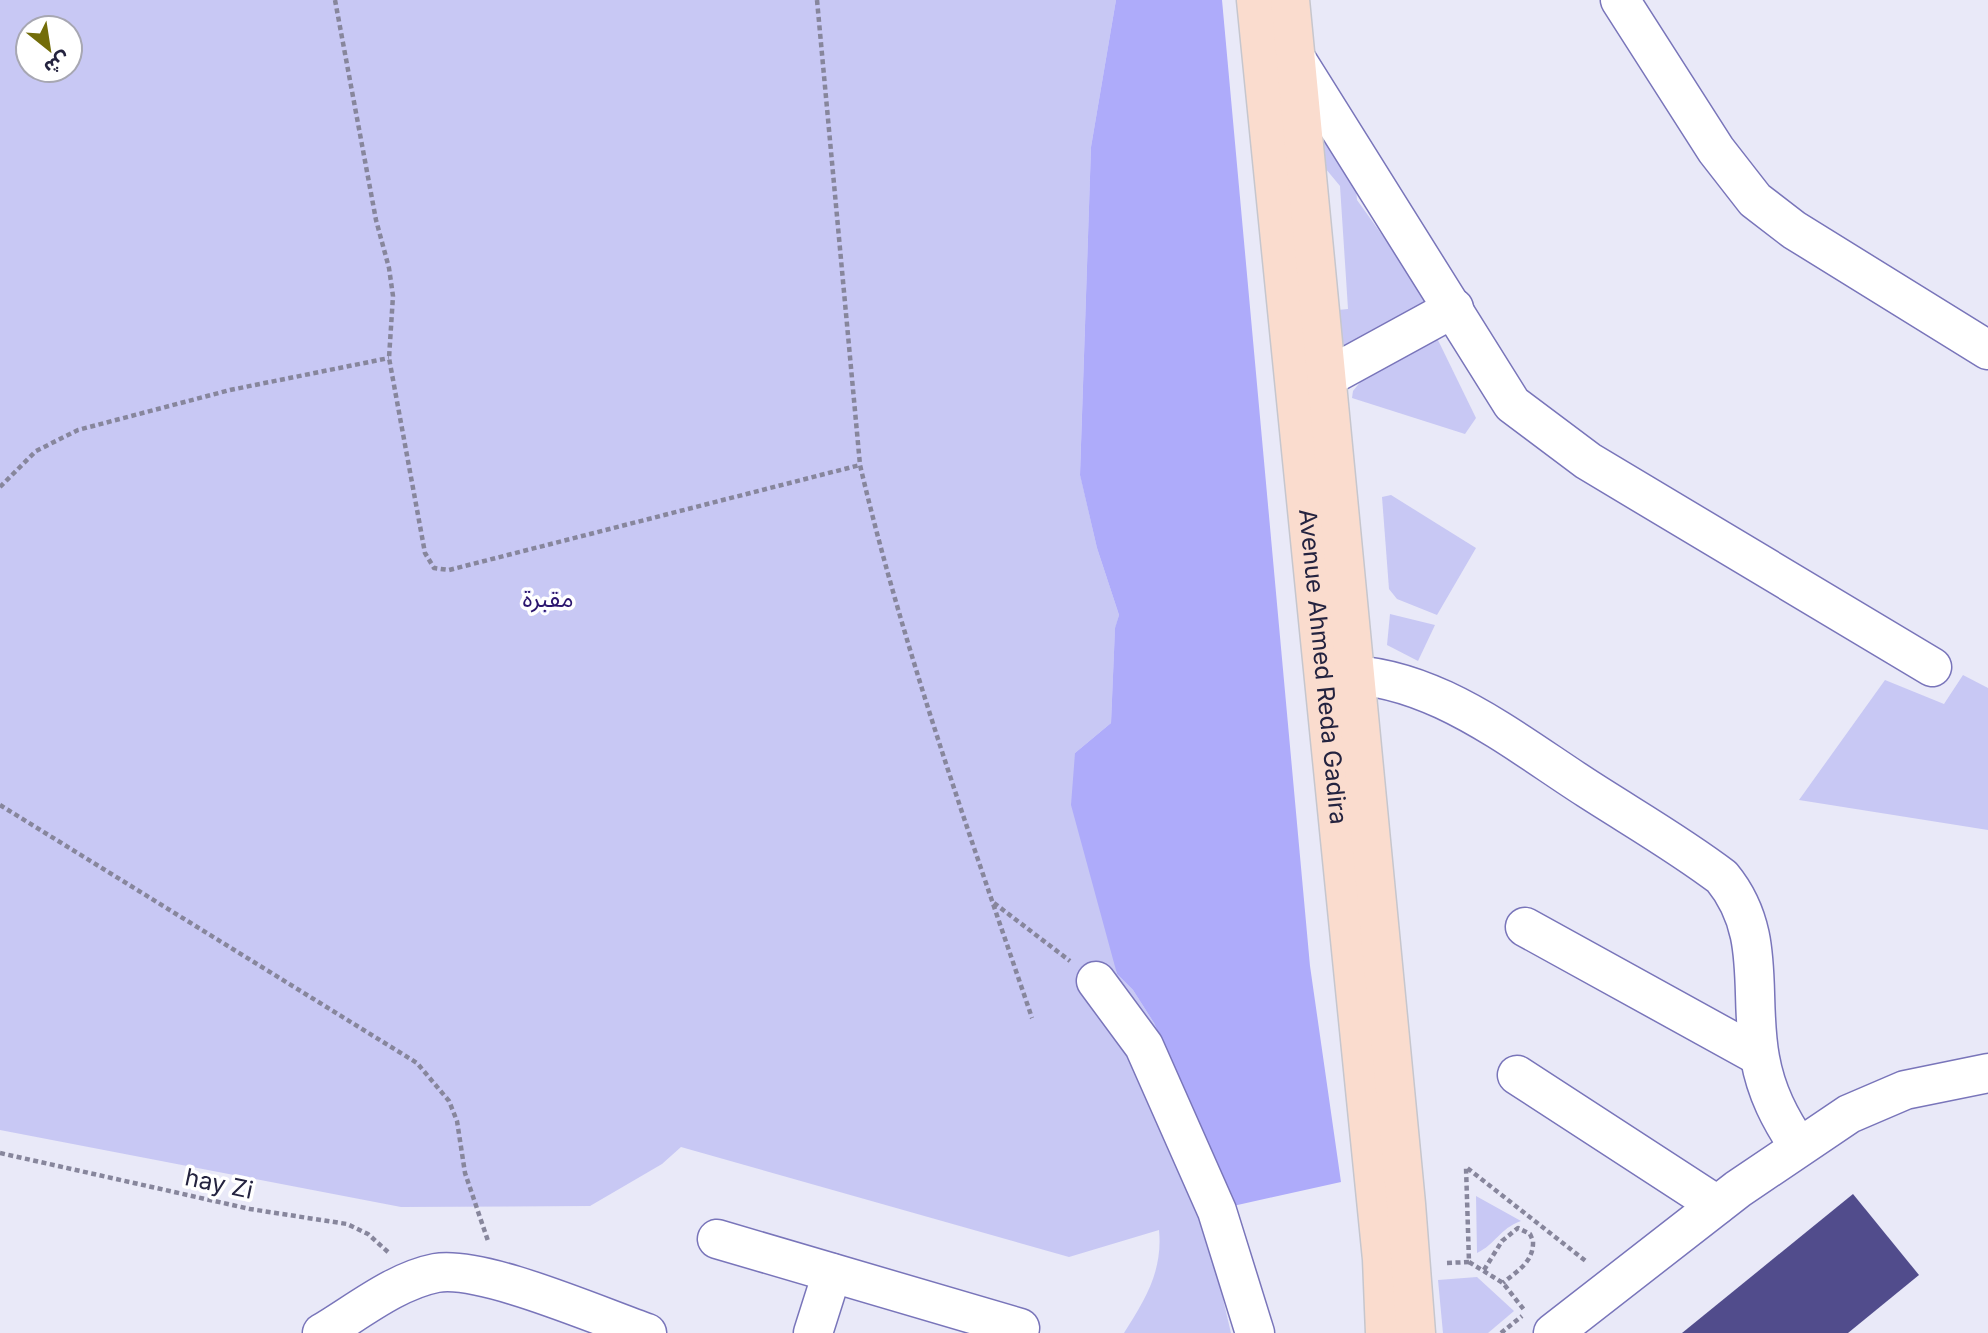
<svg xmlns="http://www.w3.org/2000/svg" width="1988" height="1333" font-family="Inter,'Noto Sans Arabic',sans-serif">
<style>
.green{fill:#c8c8f4;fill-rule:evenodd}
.forest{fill:#aeabfa}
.building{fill:#514c8c}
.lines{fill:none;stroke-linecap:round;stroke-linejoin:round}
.minor-casing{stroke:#7975ba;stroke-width:41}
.major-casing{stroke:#c6c6cd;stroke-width:41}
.path{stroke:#87869c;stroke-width:4.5;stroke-dasharray:5 3.5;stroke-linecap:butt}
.minor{stroke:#fff;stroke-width:38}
.major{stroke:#fadcce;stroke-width:38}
.labels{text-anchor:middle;stroke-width:7;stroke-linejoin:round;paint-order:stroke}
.park-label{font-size:24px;fill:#2b156e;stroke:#fff}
.street-label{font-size:24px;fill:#24233f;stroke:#fff}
</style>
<rect width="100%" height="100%" fill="#e9e9f8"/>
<!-- green -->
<g class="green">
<path d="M0 0H1116L1091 147 1080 474 1097 548 1119 615 1115 629 1111 723 1075 753 1117 974 1133 990 1154 1023 1233 1206 1211 1248 1231 1333H1124C1145 1300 1163 1271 1159 1230L1069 1257 681 1147 662 1164 590 1206 401 1207 0 1130ZM28 28H70V70H28Z"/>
<polygon points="1318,132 1354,165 1357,200 1431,303 1342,350 1338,310 1348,309 1340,186 1316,157"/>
<polygon points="1435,334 1476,418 1465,434 1352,398 1353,391 1362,380"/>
<polygon points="1391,495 1476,548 1437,615 1397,599 1389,589 1382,497"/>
<polygon points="1390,614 1435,625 1418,661 1387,645"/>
<polygon points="1963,675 1988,688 1988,830 1799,800 1885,680 1944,704"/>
<path d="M1476 1196 1521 1221C1499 1229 1496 1244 1477 1253Z"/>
<polygon points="1477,1277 1514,1311 1488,1333 1443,1333 1438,1280"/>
</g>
<!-- forest -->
<polygon class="forest" points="1116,0 1222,0 1310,966 1341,1182 1233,1206 1154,1023 1133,990 1117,974 1071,805 1075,753 1111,723 1115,628 1119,615 1097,548 1080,475 1091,147"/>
<!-- building -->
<polygon class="building" points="1853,1194 1919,1275 1848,1333 1682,1333"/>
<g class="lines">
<defs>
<g id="minor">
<polyline points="1620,0 1716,150 1755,200 1794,230 1988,350"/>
<polyline points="1293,54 1512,404 1588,461 1932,667"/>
<polyline points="1326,378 1454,308"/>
<path d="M1325 675C1424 667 1510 739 1588 789 1633 818 1680 845 1722 877 1768 933 1748 993 1760 1058 1766 1092 1780 1119 1799 1147"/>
<polyline points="1525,927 1759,1056"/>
<polyline points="1096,981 1144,1046 1217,1211 1255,1333"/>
<polyline points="1517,1075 1717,1205"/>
<polyline points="717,1239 1020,1328"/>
<path d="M322 1333C356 1313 395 1281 436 1273 482 1265 598 1316 647 1333"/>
<polyline points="813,1333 832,1273"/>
<polyline points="1553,1333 1738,1189 1849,1114 1905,1090 1988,1073"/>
</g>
<g id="major">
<path id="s1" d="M1256 0 1382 1259 1385 1333"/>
<polyline points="1290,0 1406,1204 1416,1333"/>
</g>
</defs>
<!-- minor casing -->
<use href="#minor" class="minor-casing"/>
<!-- major casing -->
<use href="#major" class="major-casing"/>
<!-- path -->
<g class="path">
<polyline points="335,0 376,220 389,268 393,296 389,358 425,553 434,568 449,570 860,465"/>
<path d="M817 0 860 465C904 652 970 835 1032 1018"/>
<polyline points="0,487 36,451 78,430 230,390 389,358"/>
<polyline points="0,805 417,1063 449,1101 457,1121 465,1173 488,1241"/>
<polyline points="994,903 1070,961"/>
<polyline points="0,1153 250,1209 347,1224 368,1234 388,1252"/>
<polyline points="1469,1262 1503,1283 1525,1311"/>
<polyline points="1447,1263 1469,1262 1466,1167 1587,1262"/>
<path d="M1484 1270 1502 1241 1518 1228 1530 1234 1533 1241C1534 1262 1517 1271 1503 1283"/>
<polyline points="1501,1333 1522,1316"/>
</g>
<!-- minor -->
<use href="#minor" class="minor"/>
<!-- major -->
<use href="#major" class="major"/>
</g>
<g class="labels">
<!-- park labels -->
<g class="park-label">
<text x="548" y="607">مقبرة</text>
</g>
<!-- street labels -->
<g class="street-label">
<text dy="8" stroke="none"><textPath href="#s1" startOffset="670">Avenue Ahmed Reda Gadira</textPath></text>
<text transform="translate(219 1184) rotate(12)" y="8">hay Zi</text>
</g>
</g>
<!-- north arrow -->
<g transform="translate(49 49) rotate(150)"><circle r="33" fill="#ffffff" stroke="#a7a7b2" stroke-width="2"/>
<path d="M0-5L12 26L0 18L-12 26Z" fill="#736d09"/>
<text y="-10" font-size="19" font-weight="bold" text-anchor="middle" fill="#24233f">ش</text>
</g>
</svg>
